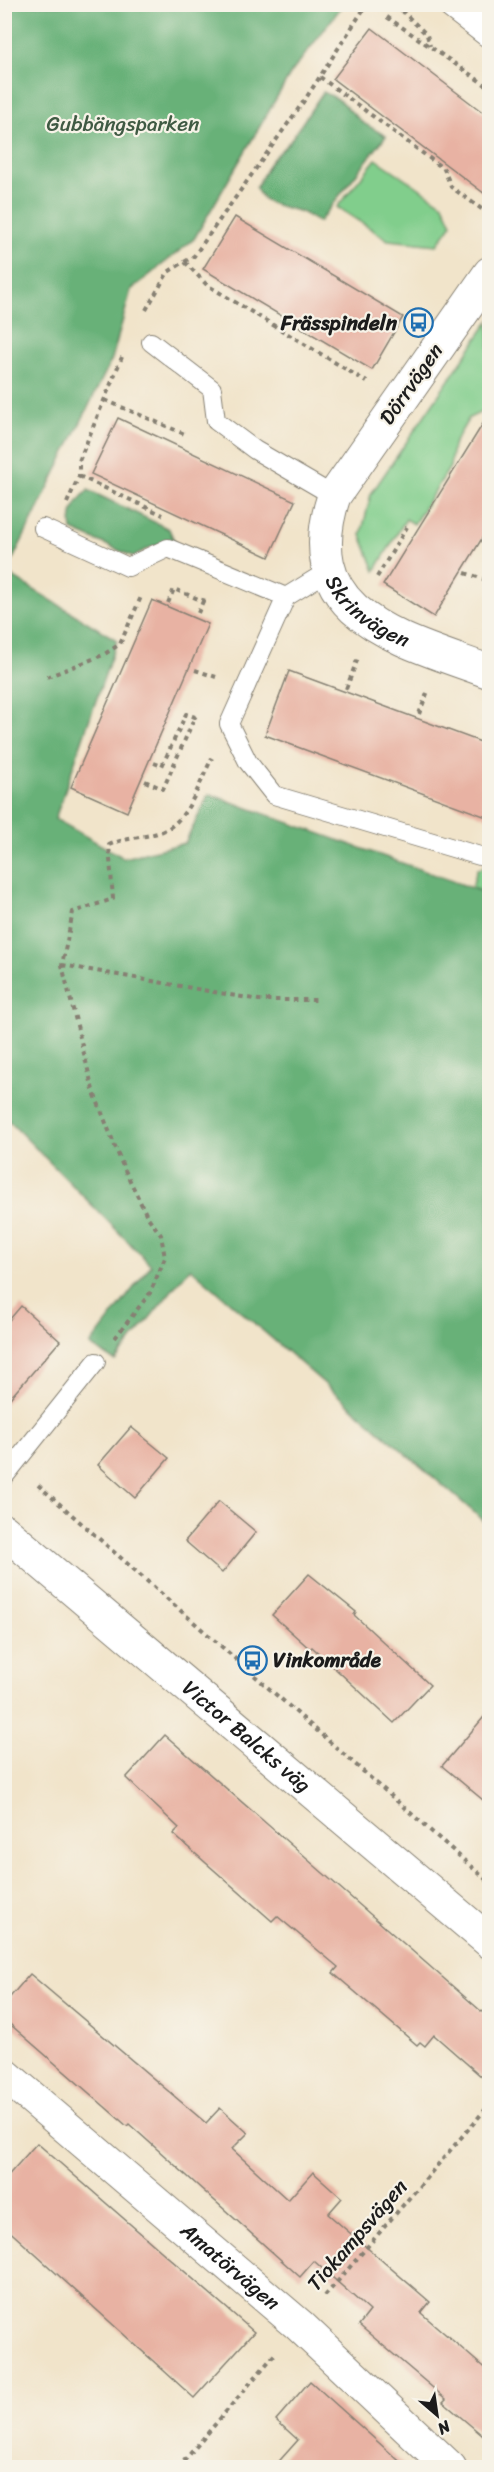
<svg xmlns="http://www.w3.org/2000/svg" width="494" height="2472" font-family="Sriracha,sans-serif">
<style>
.green{fill:#81ce8c;stroke:#4e7554;stroke-width:1.5}
.forest{fill:#68b178;stroke:#42664a;stroke-width:1.5}
.building{fill:#e8b2a3}
.lines{fill:none;stroke-linecap:round;stroke-linejoin:round}
.service-casing{stroke:#868073;stroke-width:20}
.minor-casing{stroke:#868073;stroke-width:35}
.path{stroke:#868073;stroke-width:4;stroke-dasharray:4.5 4.5;stroke-linecap:butt}
.service{stroke:#fff;stroke-width:18}
.minor{stroke:#fff;stroke-width:33}
.labels{text-anchor:middle;stroke-width:4.5;stroke-linejoin:round;paint-order:stroke}
.park-label{font-size:21px;fill:#3f5a43;stroke:#f7f3e8}
.poi-label{font-size:21px;font-weight:bold;fill:#1c1c1c;stroke:#f7f3e8;text-anchor:end}
.street-label{font-size:21px;fill:#1c1c1c;stroke:#f7f3e8}
</style>
<rect width="100%" height="100%" fill="#f7f3e8"/>
<filter id="ink" filterUnits="userSpaceOnUse"><feTurbulence type="fractalNoise" baseFrequency=".0167" numOctaves="2"/><feDisplacementMap in="SourceGraphic" scale="12" xChannelSelector="R" yChannelSelector="G"/><feConvolveMatrix kernelMatrix="1 2 1 2 8 2 1 2 1" color-interpolation-filters="sRGB"/></filter>
<filter id="wash" filterUnits="userSpaceOnUse"><feTurbulence type="fractalNoise" baseFrequency=".008" numOctaves="4" result="noise"/><feDisplacementMap in="SourceGraphic" scale="24" xChannelSelector="R" yChannelSelector="G"/><feGaussianBlur stdDeviation="1.35" result="paint"/><feColorMatrix in="noise" values="0 0 0 0 0 0 0 0 0 0 0 0 0 0 0 0 0 1.4 0 .05"/><feComposite in="paint" operator="in"/></filter>
<g filter="url(#wash)">
<rect width="100%" height="100%" fill="#f1e4ca"/>
<!-- green -->
<g class="green">
<polygon points="376,159 443,204 452,224 437,245 388,240 337,207"/>
<polygon points="489,321 489,404 486,410 469,418 453,445 450,467 414,524 406,519 375,571 361,535 371,494"/>
<polygon points="485,867 489,867 489,894 472,888 477,869"/>
</g>
<!-- forest -->
<g class="forest">
<polygon points="4,5 343,5 291,73 194,239 131,290 112,359 6,573 117,640 55,819 124,858 185,843 209,794 489,894 489,1525 190,1268 115,1361 90,1345 151,1265 5,1117"/>
<path d="M323 92 338 99 363 123 386 136 319 222C313 219 307 215 301 212 283 205 265 208 256 188L270 162 290 141Z"/>
<path d="M88 490 169 529 176 545C159 542 148 547 134 557L72 530C69 512 75 503 88 490Z"/>
</g>
<g id="blocks">
<!-- building -->
<g class="building">
<polygon points="372,28 489,117 489,197 333,79"/>
<polygon points="235,217 403,317 372,370 203,269"/>
<polygon points="489,414 489,527 434,617 383,585"/>
<polygon points="118,418 295,501 269,557 91,474"/>
<polygon points="152,600 208,624 127,812 71,787"/>
<polygon points="289,671 489,745 489,818 265,735"/>
<polygon points="21,1306 60,1341 4,1405 4,1326"/>
<polygon points="131,1427 169,1458 135,1498 98,1465"/>
<polygon points="219,1501 256,1532 222,1573 185,1541"/>
<polygon points="309,1574 356,1612 354,1615 430,1685 394,1723 312,1647 310,1649 272,1615"/>
<polygon points="489,1711 489,1805 442,1766"/>
<polygon points="165,1735 489,2018 489,2083 434,2035 425,2046 420,2042 417,2045 333,1973 338,1967 277,1916 272,1921 173,1834 179,1828 126,1778"/>
<polygon points="30,1974 206,2123 220,2108 248,2133 232,2149 288,2200 313,2172 342,2198 328,2214 430,2302 421,2313 489,2372 489,2441 443,2402 446,2399 359,2325 370,2311 314,2261 300,2277 129,2124 127,2126 4,2019 4,2004"/>
<polygon points="37,2143 254,2332 194,2398 4,2226 4,2180"/>
<polygon points="310,2381 407,2468 273,2468 298,2440 276,2420"/>
</g>
</g>
</g>
<g filter="url(#ink)">
<use href="#blocks" fill-opacity="0" stroke="#868073" stroke-width="1.5"/>
<g class="lines">
<defs>
<g id="service">
<polyline points="151,342 212,389 216,421 255,450 334,496"/>
<polyline points="43,528 128,567 168,548 286,597"/>
<polyline points="328,571 286,597 229,724 248,762 274,795 490,859"/>
<polyline points="4,1477 96,1362"/>
</g>
<g id="minor">
<polyline points="455,4 490,31"/>
<path id="s1" d="M490 273 334 496C294 617 402 639 490 672"/>
<path id="s2" d="M4 1531 490 1942"/>
<path id="s3" d="M4 2074 299 2325 450 2468"/>
</g>
</defs>
<!-- service casing -->
<use href="#service" class="service-casing"/>
<!-- minor casing -->
<use href="#minor" class="minor-casing"/>
<!-- path -->
<g class="path">
<polyline points="395,4 427,35 430,46"/>
<polyline points="387,17 490,88"/>
<polyline points="320,77 444,169 451,187 490,215"/>
<polyline points="185,262 207,285 367,382"/>
<polyline points="146,310 168,272 194,256 306,98 367,4"/>
<polyline points="105,400 187,435"/>
<polyline points="79,476 163,515"/>
<polyline points="67,503 79,476 79,461 122,357"/>
<polyline points="465,573 490,581"/>
<polyline points="377,577 407,527"/>
<polyline points="168,603 174,589 203,601 204,597"/>
<polyline points="198,613 203,601"/>
<polyline points="195,670 216,677"/>
<polyline points="47,677 103,655 120,644 141,597"/>
<polyline points="346,689 358,658"/>
<polyline points="419,714 428,691"/>
<polyline points="154,763 162,766 186,714 195,717 197,715"/>
<polyline points="145,781 163,789 195,717"/>
<polyline points="62,965 259,1000 316,1000"/>
<path d="M115 1338 150 1293 165 1258 161 1235 147 1216 122 1164 93 1090 62 965 73 912 113 899 109 845C126 837 146 838 163 831 189 820 200 781 212 758"/>
<polyline points="38,1485 490,1883"/>
<polyline points="325,2296 490,2104"/>
<polyline points="178,2468 275,2354"/>
</g>
<!-- service -->
<use href="#service" class="service"/>
<!-- minor -->
<use href="#minor" class="minor"/>
</g>
</g>
<!-- icons -->
<defs>
<symbol id="bus-ring" viewBox="-11 -11 22 22"><circle r="9.5" fill="#f7f3e8" stroke="#1f6fb2" stroke-width="1.5"/><path d="M-5-6H5V4H4V6H2V4H-2V6H-4V4H-5ZM-3.5-4V0h7V-4ZM-3.5 1.2v1.5H-2V1.2ZM2 1.2v1.5H3.5V1.2Z" fill="#1f6fb2"/></symbol>
</defs>
<g fill-rule="evenodd">
<use href="#bus-ring" x="402" y="306" width="33" height="33"/>
<use href="#bus-ring" x="236" y="1644" width="33" height="33"/>
</g>
<g class="labels">
<!-- park labels -->
<g class="park-label">
<text x="123" y="131">Gubbängsparken</text>
</g>
<!-- poi labels -->
<g class="poi-label">
<text x="397" y="330">Frässpindeln</text>
<text x="273" y="1667" text-anchor="start">Vinkområde</text>
</g>
<!-- street labels -->
<g class="street-label">
<text transform="translate(411 384) rotate(-55)" y="7">Dörrvägen</text>
<text dy="7" stroke="none"><textPath href="#s1" startOffset="406">Skrinvägen</textPath></text>
<text dy="7" stroke="none"><textPath href="#s2" startOffset="318">Victor Balcks väg</textPath></text>
<text transform="translate(357 2235) rotate(-49)" y="7">Tiokampsvägen</text>
<text dy="7" stroke="none"><textPath href="#s3" startOffset="297">Amatörvägen</textPath></text>
</g>
</g>
<!-- margin -->
<rect width="494" height="2472" fill="none" stroke="#f7f3e8" stroke-width="24"/>
<!-- north arrow -->
<g transform="translate(437 2415) rotate(151)" stroke="#f7f3e8" stroke-width="4.5" paint-order="stroke">
<path d="M0-4.5L10 22L0 15L-10 22Z" fill="#1c1c1c"/>
<text y="-9" font-size="16" font-weight="bold" text-anchor="middle" fill="#1c1c1c">N</text>
</g>
</svg>
